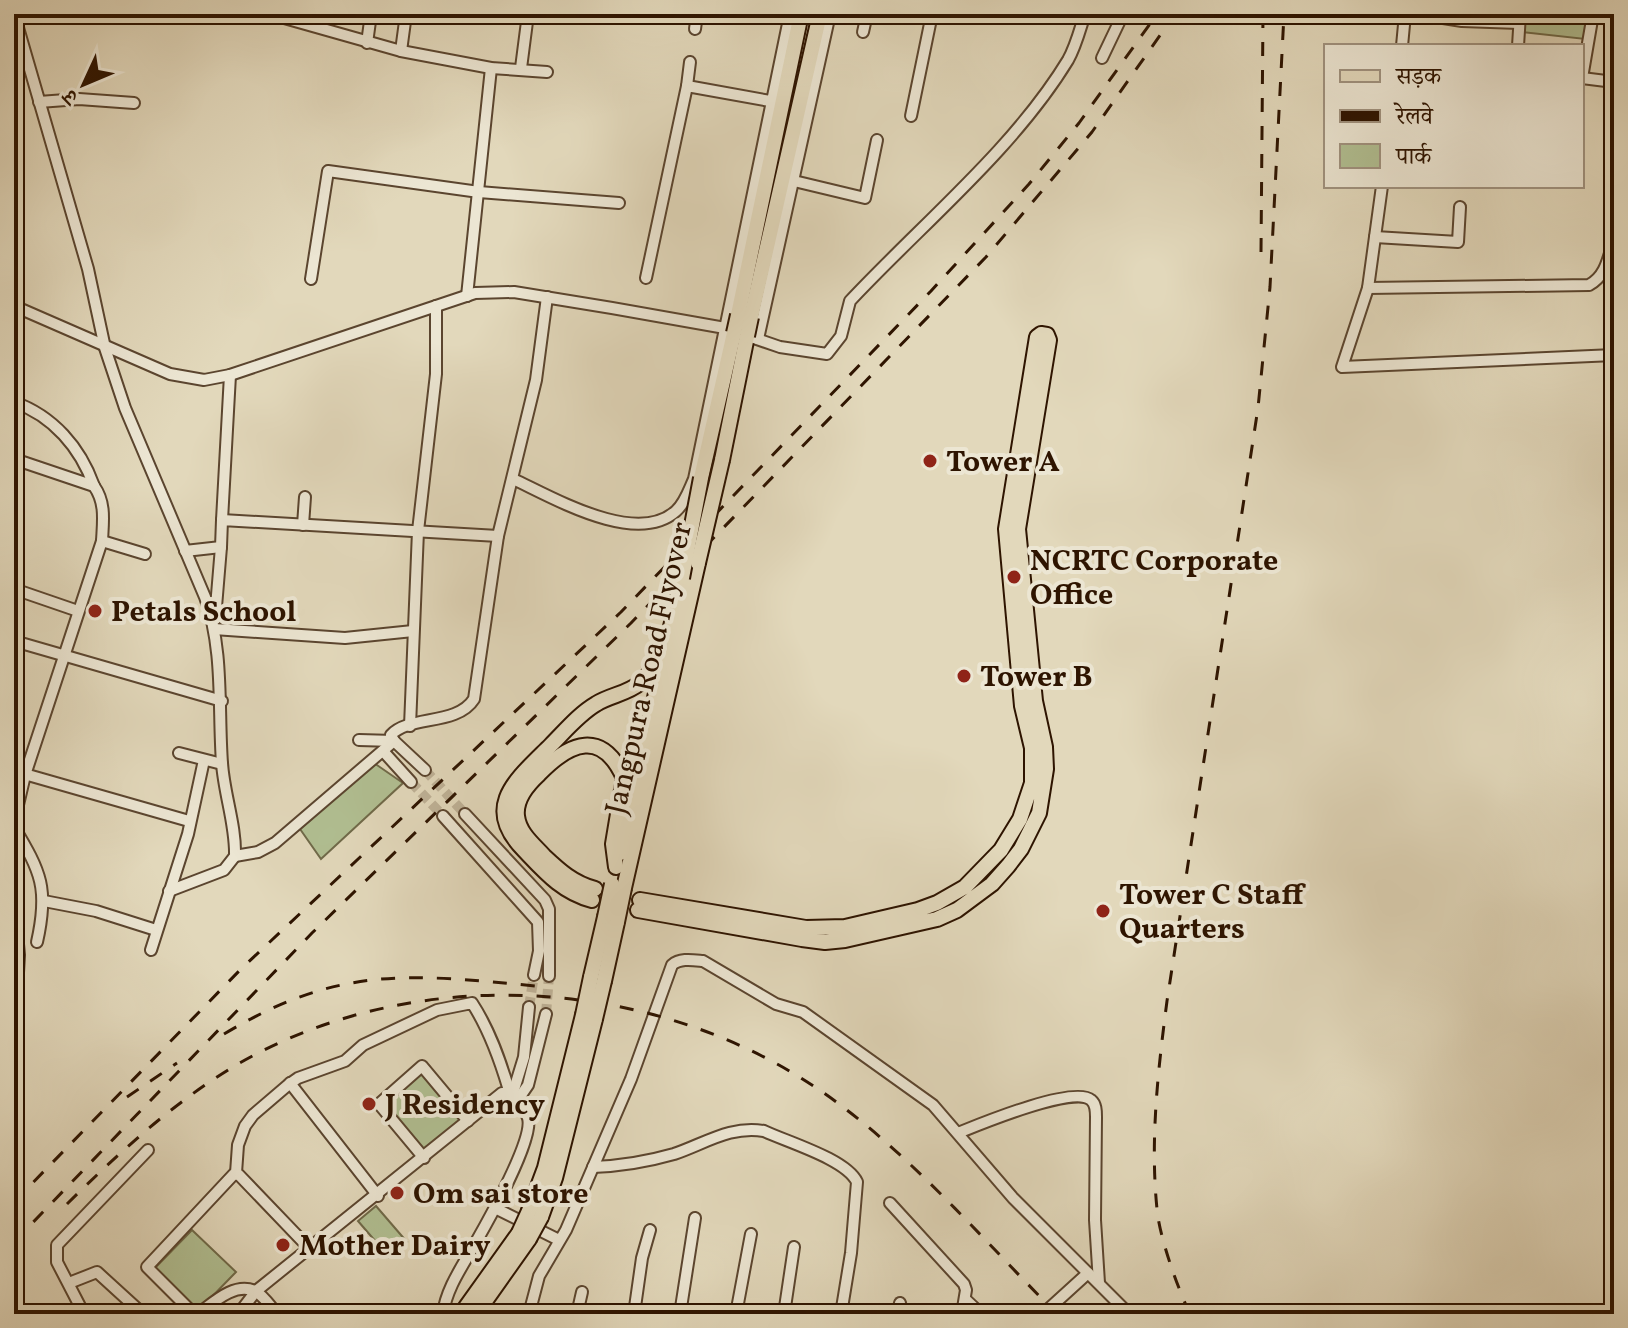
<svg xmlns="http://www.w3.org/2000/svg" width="1628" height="1328" font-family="Vollkorn,'Noto Serif Devanagari',serif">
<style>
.green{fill:#b1bf92;stroke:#706a49;stroke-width:2}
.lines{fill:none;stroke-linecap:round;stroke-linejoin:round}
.minor-tunnel{stroke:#beb196;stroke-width:10;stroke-dasharray:10 5;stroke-linecap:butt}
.minor-casing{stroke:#5b452f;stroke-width:14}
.major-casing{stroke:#2e1400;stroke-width:18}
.minor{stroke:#ece6d3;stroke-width:10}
.major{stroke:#e2d8bb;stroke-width:14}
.rail{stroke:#2e1400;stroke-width:3;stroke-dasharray:14 14;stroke-linecap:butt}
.major-bridge-casing{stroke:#2e1400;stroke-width:18;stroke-linecap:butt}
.major-bridge{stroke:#e2d8bb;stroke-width:14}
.poi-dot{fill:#8f2418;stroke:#ece6d3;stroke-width:3}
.labels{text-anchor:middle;stroke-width:8;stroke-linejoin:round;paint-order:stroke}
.poi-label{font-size:30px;font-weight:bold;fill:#2e1400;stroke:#ece6d3;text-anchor:start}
.street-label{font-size:30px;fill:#2e1400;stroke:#ece6d3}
</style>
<rect width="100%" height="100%" fill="#e2d8bb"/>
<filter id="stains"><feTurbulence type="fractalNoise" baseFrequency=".0025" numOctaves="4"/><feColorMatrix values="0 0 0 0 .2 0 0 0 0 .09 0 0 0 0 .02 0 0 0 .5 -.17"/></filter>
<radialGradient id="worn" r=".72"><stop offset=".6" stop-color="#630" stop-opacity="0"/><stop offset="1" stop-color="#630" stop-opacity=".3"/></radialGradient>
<!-- green -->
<g class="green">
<polygon points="1523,14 1589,14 1585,39 1522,32"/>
<polygon points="374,763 403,783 321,859 300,829"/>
<polygon points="423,1072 461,1120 423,1151 384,1105"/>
<polygon points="376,1206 407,1242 389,1257 358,1221"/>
<polygon points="192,1230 236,1272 198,1311 154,1269"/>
</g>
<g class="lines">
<!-- minor-tunnel -->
<g class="minor-tunnel">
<polyline points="425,770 465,814"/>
<polyline points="411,782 443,816"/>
<polyline points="529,1007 534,975"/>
<polyline points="546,1014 549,976"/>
</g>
<defs>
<g id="minor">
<path d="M14 14 88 269 105 348 125 408 205 597C224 650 218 708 222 763 224 794 236 825 235 856L224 870 169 891"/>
<polyline points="270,14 401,51 491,68 547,72"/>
<polyline points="1418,14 1462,21 1519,23"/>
<polyline points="695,29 697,14"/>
<polyline points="863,32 867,14"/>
<polyline points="367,43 371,14"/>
<polyline points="1402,46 1405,14"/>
<polyline points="1518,46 1520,14"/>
<polyline points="401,51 406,14"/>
<polyline points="1102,58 1123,14"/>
<polyline points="521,68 528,14"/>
<polyline points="1582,78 1593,14"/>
<polyline points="1582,78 1614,82"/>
<polyline points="687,86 690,62"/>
<polyline points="39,102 79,99 134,103"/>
<polyline points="911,116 932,14"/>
<polyline points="794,181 865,198 877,140"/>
<polyline points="1382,186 1368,288 1342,367 1614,355"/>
<polyline points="1375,237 1458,242 1460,207"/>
<polyline points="646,278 687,86 770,101"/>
<polyline points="311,279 328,171 479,192 619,203"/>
<path d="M1368 288 1589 285C1606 276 1608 258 1614 240"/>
<polyline points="467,296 491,68"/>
<path d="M14 306 170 374 204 380 230 375 475 293 514 292 612 308 725 328 780 347 827 354 841 336 850 301C921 225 1014 149 1068 60 1076 46 1080 29 1085 14"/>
<polyline points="758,339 830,14"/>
<path d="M14 402C53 416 80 447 94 486"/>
<path d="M14 459 94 486C106 503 103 521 102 541L25 775 14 822"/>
<path d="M513 479C552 497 636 547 676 511 685 503 689 490 694 479L790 14"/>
<polyline points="222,520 230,375"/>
<polyline points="303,525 305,497"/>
<polyline points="102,541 145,554"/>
<polyline points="185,551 221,547 222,520 498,536"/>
<polyline points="14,589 78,611"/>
<polyline points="215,619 221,547"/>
<polyline points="214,629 345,638 413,631"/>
<polyline points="14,641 222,701"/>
<polyline points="410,726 418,531 436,374 436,306"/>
<path d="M359 740 394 741 391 735C409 715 457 726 474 699L498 536 536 380 547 297"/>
<polyline points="383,751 411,782"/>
<polyline points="179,753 222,764"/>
<polyline points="14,771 189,821"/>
<polyline points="465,814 545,900 549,909 549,976"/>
<polyline points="443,816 538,922 539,951 534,975"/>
<path d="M14 827C41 872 49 889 37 942"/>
<polyline points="235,856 258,852 275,843 394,741 425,770"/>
<polyline points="14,901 19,955 14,1042"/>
<polyline points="44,901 96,911 156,930"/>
<polyline points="151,950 188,834 204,760"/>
<polyline points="290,1083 378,1196"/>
<polyline points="512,1096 524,1057 529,1007"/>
<polyline points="517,1101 528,1085 546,1014"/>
<path d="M958 1133C978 1125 1074 1085 1091 1100 1096 1104 1096 1111 1096 1117L1095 1220 1099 1283"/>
<polyline points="424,1158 379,1104 422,1066 468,1121"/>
<path d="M593 1167C621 1166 646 1162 674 1154 704 1144 731 1125 764 1131 787 1142 846 1159 857 1182L851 1253 841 1314"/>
<path d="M236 1173 238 1145 245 1126 253 1115 288 1085 298 1078 345 1061 363 1045 437 1010 472 1003C489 1029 499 1057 508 1087 511 1099 524 1106 528 1118 534 1139 488 1221 476 1242 464 1264 446 1288 443 1314"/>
<polyline points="890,1203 964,1284 966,1290 962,1314"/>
<polyline points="495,1208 559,1240"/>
<polyline points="69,1283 97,1272 143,1314"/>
<polyline points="965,1299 981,1314"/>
<polyline points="240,1312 256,1291 502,1093 509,1093"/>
<polyline points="84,1314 57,1262 57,1245 148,1150"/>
<polyline points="194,1314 147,1267 234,1174 239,1175 310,1249"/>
<path d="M198 1314C213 1303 234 1282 255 1291 263 1295 271 1307 277 1314"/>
<polyline points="230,1314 247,1310 258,1314"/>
<path d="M529 1314 539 1276 566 1230 631 1079 672 965C680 958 692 960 703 961L776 1004 803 1012 933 1105 1013 1198 1129 1314"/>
<polyline points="577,1314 582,1292"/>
<polyline points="634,1314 642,1258 650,1230"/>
<polyline points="680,1314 695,1218"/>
<polyline points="736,1314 751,1234"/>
<polyline points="784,1314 794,1247"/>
<polyline points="898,1314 900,1303"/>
<polyline points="1043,1314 1088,1273"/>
</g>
<g id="major">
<polyline points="738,315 801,14"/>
<polyline points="751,317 820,14"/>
<polyline points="722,460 747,336"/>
<polyline points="701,478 734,333"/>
<polyline points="620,853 682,578"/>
<polyline points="624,888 698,563"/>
<path d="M595 889C573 883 560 871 544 856 533 844 519 833 517 816 515 799 527 785 539 774 570 742 602 729 624 778L613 844 616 867"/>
<path d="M592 900C562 892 545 872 524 850 481 806 517 779 551 745 565 731 579 714 596 704 610 695 627 694 640 683 651 674 658 661 666 650"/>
<polyline points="638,910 802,939 825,942 845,940 937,919 957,910 992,884 1008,866 1021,849 1039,813 1046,769 1045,747 1035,701 1018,529 1049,340 1047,335 1041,334 1037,337 1006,529 1022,706 1032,748 1032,783 1020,819 1001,850 965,887 937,903 918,910 845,927 806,928 640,900"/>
<polyline points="591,977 605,917"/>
<polyline points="604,981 617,922"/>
<polyline points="529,1211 545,1168 583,1015"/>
<polyline points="541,1217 555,1178 595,1019"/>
<polyline points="461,1314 519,1233"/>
<polyline points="476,1314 529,1239"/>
</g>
</defs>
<!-- minor casing -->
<use href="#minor" class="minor-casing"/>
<!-- major casing -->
<use href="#major" class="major-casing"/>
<!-- minor -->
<use href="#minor" class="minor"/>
<!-- major -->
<use href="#major" class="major"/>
<!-- rail -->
<g class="rail">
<polyline points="1261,252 1263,14"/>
<path d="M224 1034C339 965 409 974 536 986"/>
<polyline points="127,1097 177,1063"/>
<polyline points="14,1202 241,969 621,612 931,291 1029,184 1079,123 1157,14"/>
<path d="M67 1204C122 1150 178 1098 245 1060 420 963 650 977 815 1087 906 1148 980 1237 1057 1314"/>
<polyline points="14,1242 312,933 631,623 986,257 1092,132 1175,14"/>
<path d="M1190 1314C1178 1289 1159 1236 1157 1209 1150 1140 1158 1070 1167 1001L1258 408 1270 287 1284 14"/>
</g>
<defs>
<g id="major-bridge">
<polyline points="734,333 738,315"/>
<polyline points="747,336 751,317"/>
<polyline points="698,563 722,460"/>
<polyline points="682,578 701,478"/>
<polyline points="605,917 612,884"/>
<polyline points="617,922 624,888"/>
<polyline points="583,1015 591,977"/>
<polyline points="595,1019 604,981"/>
<polyline points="519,1233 529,1211"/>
<polyline points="529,1239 541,1217"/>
</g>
</defs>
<!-- major-bridge casing -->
<use href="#major-bridge" class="major-bridge-casing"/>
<!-- major-bridge -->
<use href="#major-bridge" class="major-bridge"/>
</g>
<!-- markers -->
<g class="poi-dot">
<circle cx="930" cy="461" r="8"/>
<circle cx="1014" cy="577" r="8"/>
<circle cx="95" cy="611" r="8"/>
<circle cx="964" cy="676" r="8"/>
<circle cx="1103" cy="911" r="8"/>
<circle cx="369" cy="1104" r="8"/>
<circle cx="397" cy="1193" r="8"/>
<circle cx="283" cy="1245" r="8"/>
</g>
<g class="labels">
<!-- poi labels -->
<g class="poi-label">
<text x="946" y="471">Tower A</text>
<text x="1030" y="570">NCRTC Corporate<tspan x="1030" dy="34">Office</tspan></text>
<text x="111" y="621">Petals School</text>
<text x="980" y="686">Tower B</text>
<text x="1119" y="904">Tower C Staff<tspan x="1119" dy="34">Quarters</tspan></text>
<text x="385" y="1114">J Residency</text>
<text x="413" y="1203">Om sai store</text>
<text x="299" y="1255">Mother Dairy</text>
</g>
<!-- street labels -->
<g class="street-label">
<text transform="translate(648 668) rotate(-77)" y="10">Jangpura Road Flyover</text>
</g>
</g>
<!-- margin -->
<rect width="1628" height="1328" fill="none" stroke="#e2d8bb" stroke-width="48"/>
<rect x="16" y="16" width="1596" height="1296" fill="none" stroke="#2e1400" stroke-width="4"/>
<rect x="24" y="24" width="1580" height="1280" fill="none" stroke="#2e1400" stroke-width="2"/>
<!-- legend -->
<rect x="1324" y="44" width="260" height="144" fill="#ece6d3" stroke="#a0927f" stroke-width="2"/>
<rect x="1340" y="70" width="40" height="12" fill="#e2d8bb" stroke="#a0927f" stroke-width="2"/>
<text x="1396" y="84" font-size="24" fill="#2e1400">सड़क</text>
<rect x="1340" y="110" width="40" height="12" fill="#2e1400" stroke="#a0927f" stroke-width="2"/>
<text x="1396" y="124" font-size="24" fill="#2e1400">रेलवे</text>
<rect x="1340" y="144" width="40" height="24" fill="#b1bf92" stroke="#a0927f" stroke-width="2"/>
<text x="1396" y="164" font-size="24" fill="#2e1400">पार्क</text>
<!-- north arrow -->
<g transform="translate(84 84) rotate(226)" stroke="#ece6d3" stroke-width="6" paint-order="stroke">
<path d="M0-6L14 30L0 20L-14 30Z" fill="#2e1400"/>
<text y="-12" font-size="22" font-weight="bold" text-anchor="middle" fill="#2e1400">उ</text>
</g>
<rect width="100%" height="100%" filter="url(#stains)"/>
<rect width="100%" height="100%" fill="url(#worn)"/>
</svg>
